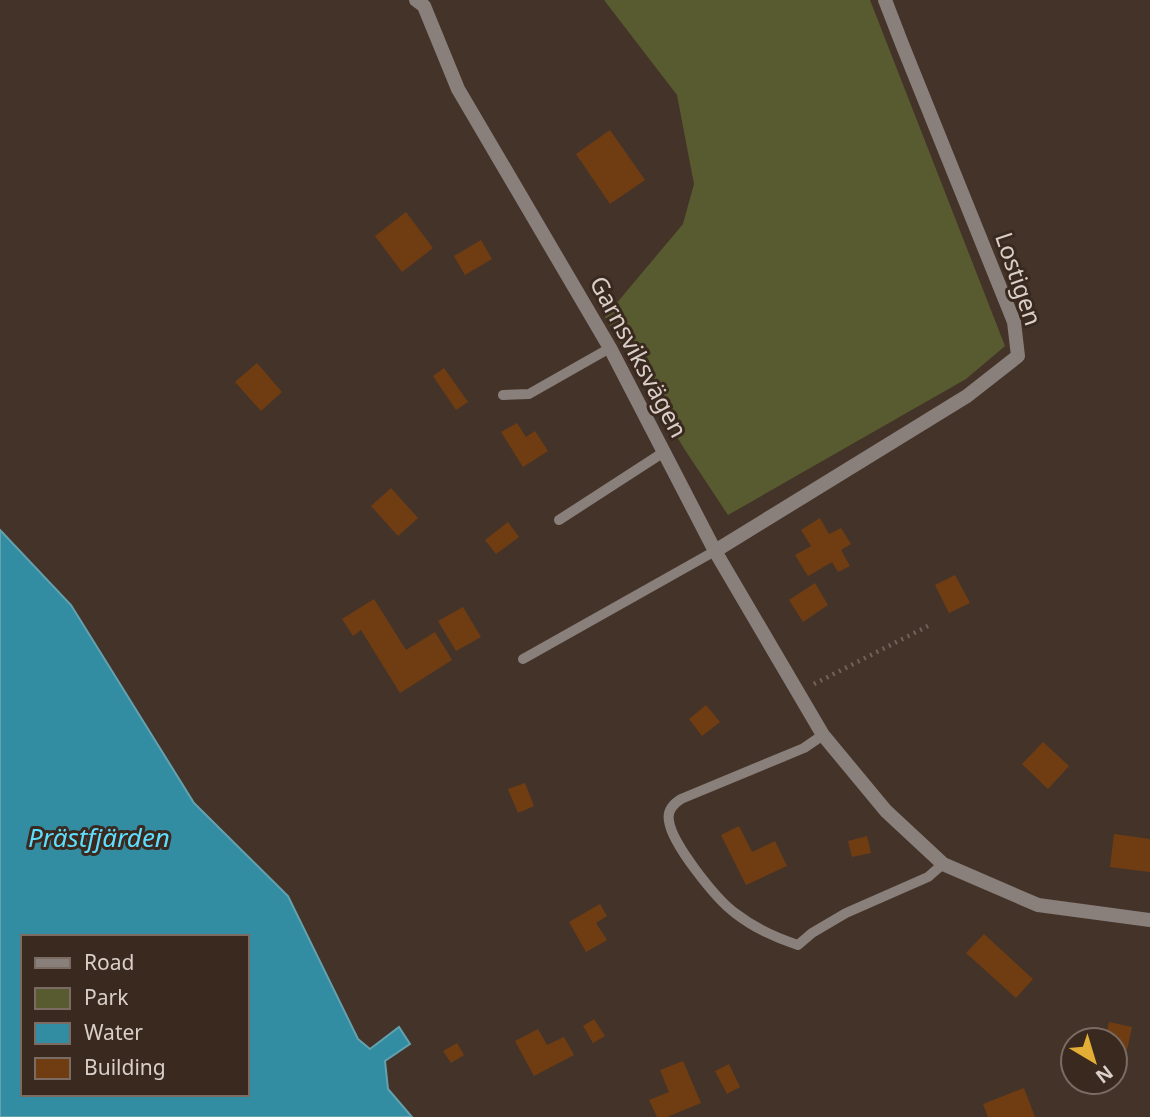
<svg xmlns="http://www.w3.org/2000/svg" width="1150" height="1117" font-family="'Noto Sans',sans-serif">
<style>
.green{fill:#585b30}
.water{fill:#328da3;stroke:#64a1ae;stroke-width:2;fill-rule:evenodd}
.building{fill:#703d13}
.lines{fill:none;stroke-linecap:round;stroke-linejoin:round}
.path{stroke:#72635a;stroke-width:4.5;stroke-dasharray:2 5;stroke-linecap:butt}
.lane{stroke:#897f7b;stroke-width:10}
.street{stroke:#897f7b;stroke-width:14}
.labels{text-anchor:middle;stroke-width:6;stroke-linejoin:round;paint-order:stroke}
.street-label{font-size:24px;fill:#dacfc8;stroke:#3a291f}
.water-label{font-size:26px;font-style:italic;fill:#5edefe;stroke:#3a291f}
</style>
<rect width="100%" height="100%" fill="#443329"/>
<!-- green -->
<polygon class="green" points="604,0 870,0 1005,346 966,379 728,515 685,450 605,317 683,224 694,184 677,95"/>
<!-- water -->
<path class="water" d="M0 530 71 605 194 803 288 896 358 1039 370 1049 399 1027 410 1044 385 1061 388 1089 412 1117H0ZM23 937H247V1094H23Z"/>
<!-- building -->
<g class="building">
<polygon points="610,130 645,180 610,204 576,154"/>
<polygon points="406,212 433,248 402,272 375,236"/>
<polygon points="481,240 492,259 465,275 454,256"/>
<polygon points="257,363 282,392 261,411 235,382"/>
<polygon points="444,368 468,402 456,410 433,376"/>
<polygon points="517,423 526,437 535,431 548,451 523,467 501,432"/>
<polygon points="391,488 418,518 398,536 371,506"/>
<polygon points="820,518 829,534 841,528 851,544 841,550 850,566 838,572 832,562 808,576 795,555 811,546 801,530"/>
<polygon points="508,522 519,537 496,554 485,540"/>
<polygon points="955,575 970,603 949,613 935,585"/>
<polygon points="815,583 828,605 803,622 789,600"/>
<polygon points="374,599 406,650 435,632 452,660 400,693 361,630 353,636 342,619"/>
<polygon points="463,607 481,637 456,651 438,621"/>
<polygon points="706,705 720,722 702,736 689,719"/>
<polygon points="1043,742 1069,766 1048,789 1022,764"/>
<polygon points="525,783 534,806 518,813 508,789"/>
<polygon points="739,826 752,852 775,841 787,866 746,885 721,835"/>
<polygon points="1114,834 1150,839 1150,872 1110,867"/>
<polygon points="867,836 871,853 852,857 848,841"/>
<polygon points="600,904 607,916 596,923 607,940 586,952 569,922"/>
<polygon points="984,934 1033,979 1016,998 966,953"/>
<polygon points="594,1019 605,1036 593,1043 583,1026"/>
<polygon points="1109,1022 1132,1027 1127,1050 1115,1048 1115,1040 1105,1040"/>
<polygon points="538,1029 547,1045 564,1037 574,1055 534,1076 515,1041"/>
<polygon points="457,1043 464,1055 451,1063 443,1051"/>
<polygon points="683,1061 701,1103 667,1117 657,1117 649,1100 669,1092 660,1070"/>
<polygon points="729,1064 740,1087 727,1094 715,1071"/>
<polygon points="1024,1088 1035,1117 988,1117 983,1104"/>
</g>
<g class="lines">
<!-- path -->
<polyline class="path" points="814,684 928,626"/>
<!-- lane -->
<g class="lane">
<polyline points="503,395 529,394 610,348"/>
<polyline points="559,520 664,452"/>
<polyline points="523,659 715,551"/>
<path d="M823 735 804 748 681 799C673 804 667 811 669 821 672 844 716 899 735 913 753 927 776 938 798 945L812 933 846 913 928 877 943 864"/>
</g>
<!-- street -->
<g class="street">
<polyline points="416,0 424,6 458,89 610,348 715,551 823,735 886,811 943,864 1038,905 1150,920"/>
<polyline points="715,551 967,396 1018,356 1014,322 902,44 885,0"/>
</g>
</g>
<g class="labels">
<!-- street labels -->
<g class="street-label">
<text transform="translate(1018 279) rotate(71)" y="8">Lostigen</text>
<text transform="translate(638 357) rotate(62)" y="8">Garnsviksvägen</text>
</g>
<!-- water labels -->
<g class="water-label">
<text x="99" y="847">Prästfjärden</text>
</g>
</g>
<!-- legend -->
<rect x="21" y="935" width="228" height="161" fill="#3a291f" stroke="#7a6b63" stroke-width="2"/>
<rect x="35" y="958" width="35" height="10" fill="#897f7b" stroke="#7a6b63" stroke-width="2"/>
<text x="84" y="970" font-size="21" fill="#dacfc8">Road</text>
<rect x="35" y="988" width="35" height="21" fill="#585b30" stroke="#7a6b63" stroke-width="2"/>
<text x="84" y="1005" font-size="21" fill="#dacfc8">Park</text>
<rect x="35" y="1023" width="35" height="21" fill="#328da3" stroke="#7a6b63" stroke-width="2"/>
<text x="84" y="1040" font-size="21" fill="#dacfc8">Water</text>
<rect x="35" y="1058" width="35" height="21" fill="#703d13" stroke="#7a6b63" stroke-width="2"/>
<text x="84" y="1075" font-size="21" fill="#dacfc8">Building</text>
<!-- north arrow -->
<g transform="translate(1094 1061) rotate(142)"><circle r="33" fill="#3a291f" stroke="#7a6b63" stroke-width="2"/>
<path d="M0-5L12 26L0 18L-12 26Z" fill="#e3ae35"/>
<text y="-10" font-size="19" font-weight="bold" text-anchor="middle" fill="#dacfc8">N</text>
</g>
</svg>
